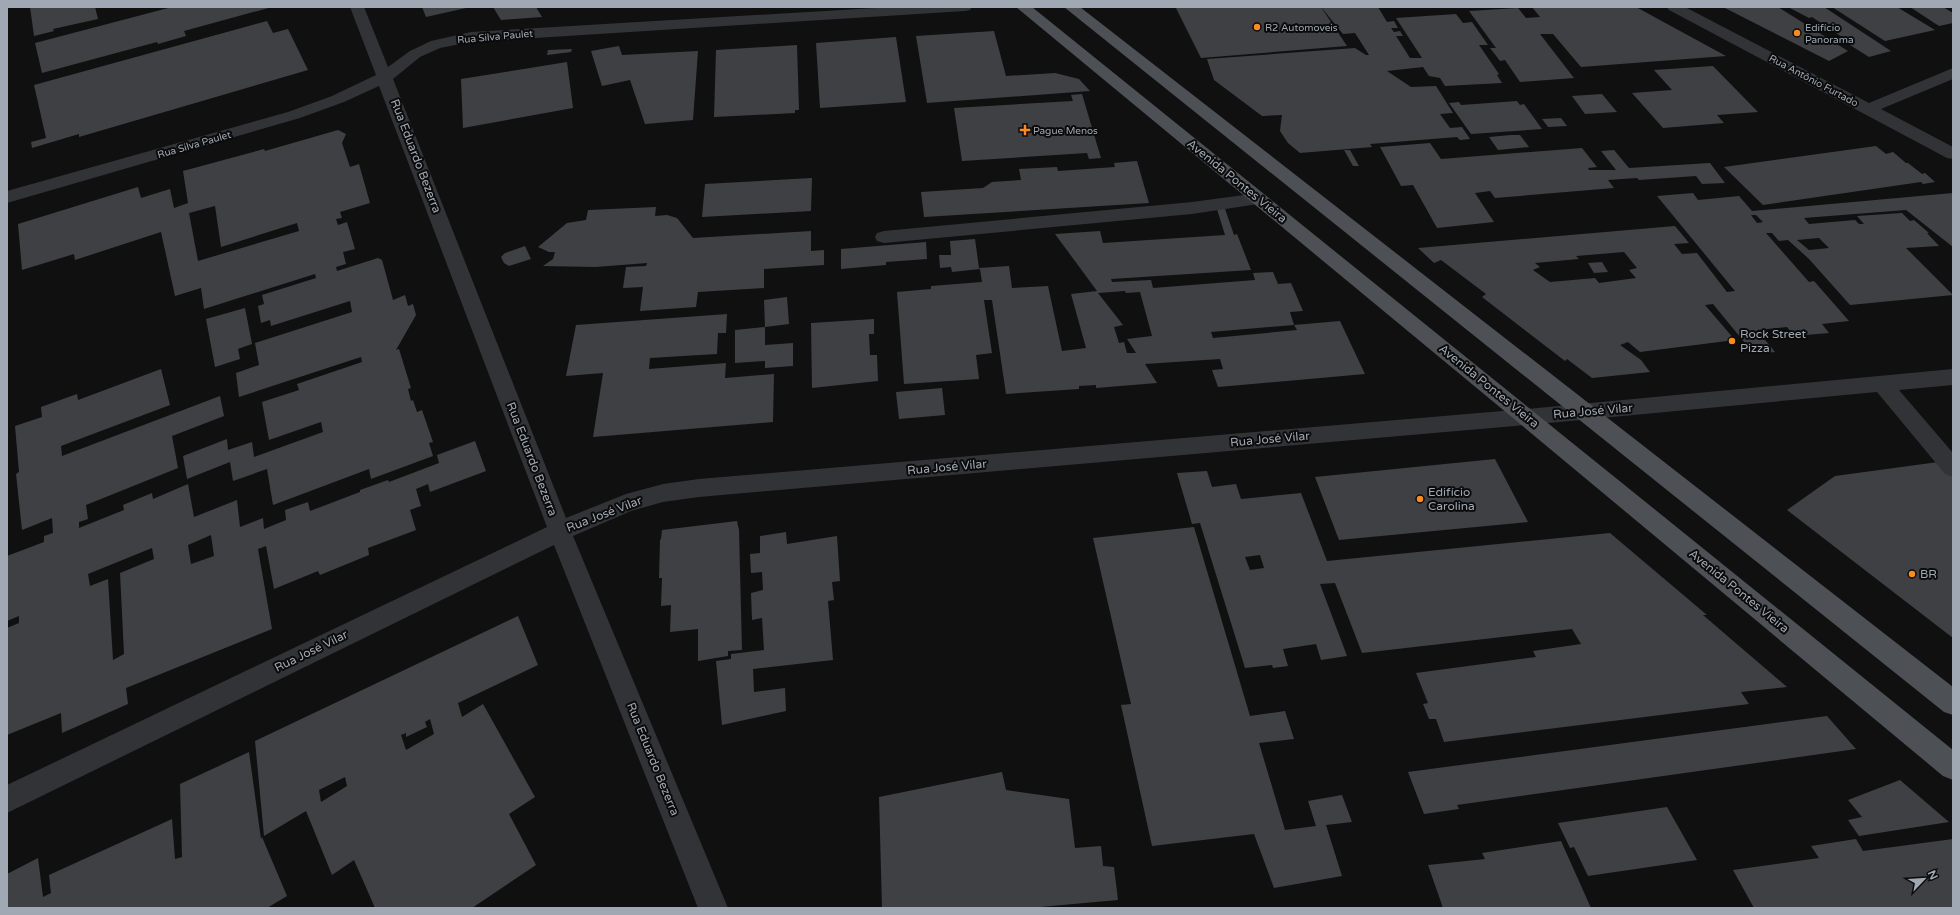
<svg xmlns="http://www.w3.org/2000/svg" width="1960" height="915" font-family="'Varela Round',sans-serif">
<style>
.building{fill:#3e4044;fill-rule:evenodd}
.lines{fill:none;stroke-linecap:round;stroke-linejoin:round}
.minor{fill:#313336;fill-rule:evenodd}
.major{fill:#4d5055;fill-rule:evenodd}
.poi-dot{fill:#f98b20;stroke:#0b0b0c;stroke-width:1.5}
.labels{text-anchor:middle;stroke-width:4;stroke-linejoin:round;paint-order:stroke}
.far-poi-label{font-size:10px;fill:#a0a9b3;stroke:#0b0b0c;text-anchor:start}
.far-street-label{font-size:10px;fill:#a0a9b3;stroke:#0b0b0c}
.street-label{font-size:12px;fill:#a0a9b3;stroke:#0b0b0c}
.poi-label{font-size:12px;fill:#a0a9b3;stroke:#0b0b0c;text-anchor:start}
</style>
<rect width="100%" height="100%" fill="#101011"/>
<!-- building -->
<g class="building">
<polygon points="30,7 95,7 98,19 53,29 54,31 34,36"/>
<polygon points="172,7 272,7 184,31 186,36 158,44 157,42 42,73 35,43"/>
<polygon points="422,7 466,7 466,8 426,17"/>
<polygon points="493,7 536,7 542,17 501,20"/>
<polygon points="1194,7 1321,7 1347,46 1201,58 1176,8"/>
<polygon points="1321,7 1378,7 1387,22 1394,21 1398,28 1391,28 1394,32 1400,31 1403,36 1396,36 1410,58 1422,58 1396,18 1456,14 1463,23 1472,22 1488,45 1479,45 1499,74 1497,75 1502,83 1445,86 1440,78 1429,76 1423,67 1387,71 1411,87 1436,86 1453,113 1440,114 1450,128 1462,127 1470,139 1460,140 1457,137 1370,144 1372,147 1300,153 1288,143 1280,131 1282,115 1262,116 1214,80 1207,59 1355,48 1366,55 1369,55 1355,33 1343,34"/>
<polygon points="1532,7 1636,7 1726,56 1581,67 1553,34 1540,34 1574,78 1520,82 1505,60 1500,61 1490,48 1496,48 1469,11 1518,8 1526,18 1540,17"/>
<polygon points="1723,7 1778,7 1848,51 1829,61"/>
<polygon points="1788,7 1824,7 1891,51 1869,57 1839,38 1842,37 1812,17 1809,18"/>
<polygon points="1832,7 1897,7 1935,30 1885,41"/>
<polygon points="1910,7 1943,7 1953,13 1953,23 1939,26"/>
<polygon points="267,21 273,33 288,29 308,70 79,137 79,134 32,148 31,142 46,138 34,85"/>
<polygon points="994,31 1006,76 1055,73 1079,79 1090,91 927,103 916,36"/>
<polygon points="896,37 906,102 820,108 816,43"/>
<polygon points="797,45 799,110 795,110 795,113 714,117 716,50"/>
<polygon points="619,46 622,55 698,51 693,120 645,124 630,80 602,86 591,51"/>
<polygon points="572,49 571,52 547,55 548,50"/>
<polygon points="567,62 573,108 463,128 461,79"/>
<polygon points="1713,66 1758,112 1717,115 1724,123 1663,128 1632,93 1672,90 1654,70"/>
<polygon points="1082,94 1101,158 1089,159 1087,153 962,161 954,108 1073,101 1071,95"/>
<polygon points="1602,94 1617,112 1585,114 1572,96"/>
<polygon points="1517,101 1520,105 1524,104 1542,129 1471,134 1449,103 1459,102 1461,105"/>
<polygon points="1561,118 1567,126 1548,127 1542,119"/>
<path d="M338 130 346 134 342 143 350 167 359 164 370 203 340 212 342 218 336 219 338 225 347 222 355 249 343 252 346 264 336 267 337 271 378 258 382 260 393 300 405 295 408 306 413 304 416 315 396 350 399 349 411 388 408 389 411 401 413 400 417 412 422 410 433 442 429 443 433 456 371 479 369 469 273 505 267 469 233 481 230 462 187 479 183 456 227 439 228 450 252 442 254 457 323 432 321 422 269 440 262 402 299 390 297 384 362 362 361 357 239 397 236 373 259 365 255 343 352 312 350 301 271 326 270 320 261 323 258 306 264 304 262 295 316 278 315 274 204 309 201 288 175 296 161 232 75 260 74 254 22 270 18 224 138 187 141 198 170 189 174 208 188 203 183 171 264 149 265 151ZM215 206 221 247 297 223 299 231 198 261 189 213Z"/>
<polygon points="1511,135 1520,135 1529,147 1498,150 1489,137"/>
<polygon points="1430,143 1441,159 1582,148 1597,167 1588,168 1589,170 1616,170 1601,151 1614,150 1629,168 1710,163 1725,183 1702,184 1696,176 1639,180 1637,178 1608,180 1614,188 1495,198 1490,191 1475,193 1494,222 1437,228 1413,185 1401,186 1380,147"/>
<polygon points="1876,146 1886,154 1893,152 1906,163 1908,163 1922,174 1925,173 1935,182 1923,184 1921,182 1763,205 1724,167"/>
<polygon points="1344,150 1350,150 1359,166 1353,166"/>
<polygon points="1137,161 1149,203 924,217 921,192 983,188 992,182 1021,180 1019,169 1057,167 1058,171 1115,167 1114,163"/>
<polygon points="812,178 811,211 702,217 705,184"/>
<path d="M1693 193 1698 200 1739 196 1752 211 1953 193V247L1906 210 1804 218 1809 224 1855 220 1859 224H1864L1857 216 1902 213 1910 221 1914 220 1929 233H1927L1939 246 1906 248 1953 295 1850 305 1809 259 1788 240 1779 241 1772 233H1766L1809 282 1814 281 1849 321 1822 324 1829 333 1794 336 1787 327 1757 330 1775 352 1754 354 1713 304 1705 305 1735 340 1640 352 1628 342 1620 345 1641 360 1650 372 1592 378 1567 359 1565 361 1482 297 1486 294 1441 260 1434 263 1418 248 1675 226 1689 243 1674 244 1682 254 1697 253 1727 292 1735 291 1657 196ZM1751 215H1756L1763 222 1757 223ZM1819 238 1829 248 1809 250 1797 240ZM1624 252 1637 268 1629 270 1636 278 1599 283 1595 278 1550 282 1533 270 1540 267 1535 263 1579 259 1576 256Z"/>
<path d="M1216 206H1224L1234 235 1237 234 1251 270 1111 279 1112 282 1151 280 1153 288 1255 280 1253 273 1273 272 1278 284 1291 283 1303 311 1290 312 1294 325 1211 332 1213 338 1297 330 1294 325 1340 321 1365 374 1218 387 1212 370 1223 369 1220 359 1145 364 1157 383 1096 388V385L1079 386V389L1006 394 992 300H984L992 353 976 355 979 379 904 384 897 292 931 289V286L982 282 980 269 952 272 951 267 940 268 939 255H951L950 241 975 239 979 268 1009 266 1012 288 1048 286 1062 351 1086 348 1071 294 1097 291 1055 234 1100 231 1103 243 1225 235ZM1125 291 1126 293 1140 292 1152 336 1127 339 1136 353H1127L1124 342 1119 343 1114 327 1123 325 1098 293Z"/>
<polygon points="656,207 655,216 667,215 677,218 693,238 811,231 811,251 824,250 824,265 764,269 764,288 698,292 696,307 640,311 643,287 623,288 626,267 646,266 647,263 596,267 543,266 553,259 555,252 549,252 538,247 567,223 586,220 588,210"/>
<polygon points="926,242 927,259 886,262 886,265 841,269 841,249"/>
<polygon points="525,246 531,259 509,266 504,263 501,257 505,253"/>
<polygon points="1602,262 1608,272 1594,273 1588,263"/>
<polygon points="787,297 789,324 765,327 764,300"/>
<polygon points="245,308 252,344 238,349 240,359 215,367 206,319"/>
<polygon points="727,314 726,333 718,333 717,354 650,358 649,369 726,363 725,378 774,374 773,422 593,437 603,373 566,376 576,325"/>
<polygon points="874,319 874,334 869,334 870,355 877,355 878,381 812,388 811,323"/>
<polygon points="765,327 765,345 793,343 793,366 765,368 765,361 735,363 735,330"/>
<path d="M161 369 170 405 61 446 62 456 220 396 224 416 172 436 178 468 86 505 88 519 79 522V528L124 510 123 505 152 493 153 499 188 484 194 517 237 500 240 527 263 518 264 529 286 520 285 510 308 502 310 511 360 492V490L388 480 389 482 439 463 437 455 475 441 486 471 430 492 428 484 416 489 421 506 410 510 416 530 368 548 369 555 320 575 318 571 274 589 266 546 258 549 272 629 126 688 128 704 62 733 61 713 7 735V628L19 623V616L7 621V556L44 542V536L53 533 52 518 22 530 16 474 19 472 15 426 42 417 41 407 77 394 78 400ZM211 535 214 556 191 564 188 545ZM152 548 154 559 120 573 124 654 113 660 108 579 90 586 88 574Z"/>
<polygon points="942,388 945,415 899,419 896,392"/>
<polygon points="1495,459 1528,522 1339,540 1315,477"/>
<polygon points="1953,460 1953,638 1787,510 1835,476"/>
<path d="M1207 471 1212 487 1236 484 1241 499 1301 493 1327 561 1610 533 1707 615H1703L1787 687 1741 692 1749 704 1444 742 1436 719H1429L1423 704 1428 703 1416 673 1536 657 1533 651 1581 644 1572 629 1362 653 1335 583 1320 584 1347 656 1321 660 1316 644 1283 649 1288 666 1273 668 1272 665 1245 668 1200 523 1192 524 1177 473ZM1260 555 1264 568 1250 570 1245 557Z"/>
<polygon points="737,521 739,530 742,650 728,651 728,656 698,661 698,629 670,632 671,605 661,606 662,578 659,578 660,540 661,539 662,530"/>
<polygon points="1194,527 1250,716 1285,711 1294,739 1259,743 1285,830 1316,826 1308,801 1342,795 1352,822 1326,825 1342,876 1274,888 1254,834 1152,846 1121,705 1131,704 1093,538"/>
<polygon points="786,532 787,544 837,536 840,581 832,582 834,600 828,601 833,660 753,669 754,692 785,688 786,711 722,725 716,661 731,659 731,654 764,650 762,618 752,620 751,593 763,590 762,572 751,573 750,554 760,553 760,536"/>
<path d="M518 616 538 665 458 703 462 717 483 704 535 797 509 814 536 865 472 908H375L354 860 332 875 306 811 264 836 255 741ZM430 719 434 734 406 750 401 735 406 733V737L427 727 425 722ZM345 777 347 786 321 802 319 790Z"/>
<polygon points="1827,716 1856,749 1457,805 1459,809 1424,814 1408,772"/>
<polygon points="249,752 261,839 262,837 287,896 267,908 7,908 7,874 38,858 43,897 51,893 49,875 172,819 175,859 182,857 180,784"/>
<polygon points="1002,772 1006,790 1069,799 1075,848 1101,846 1103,866 1114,867 1118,900 1029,908 882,908 879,797"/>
<polygon points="1900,780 1949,822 1859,836 1848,820 1862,817 1848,800"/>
<polygon points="1667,807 1697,860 1588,876 1574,847 1570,848 1558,823"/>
<polygon points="1856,839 1863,851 1953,839 1953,908 1754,908 1733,870 1819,858 1811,846"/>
<polygon points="1561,841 1591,908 1443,908 1428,865 1485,859 1482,853"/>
</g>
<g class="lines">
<!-- minor -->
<g class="minor">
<polygon points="350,7 364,7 388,67 410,51 431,41 471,32 892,7 972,7 970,10 965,11 471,42 440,48 420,57 393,79 566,518 626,494 663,484 699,479 1527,409 1953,369 1953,385 1899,390 1953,453 1953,477 1945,474 1877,392 1527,425 699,497 663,502 631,511 573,536 728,908 698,908 554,545 7,813 7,785 547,527 379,86 344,102 300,118 7,203 7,191 288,112 332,96 376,75"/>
<polygon points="1667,7 1685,7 1869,103 1953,68 1953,79 1881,109 1953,147 1953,159 1947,158 1669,10"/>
<polygon points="1259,193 1265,195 1268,199 1265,203 1192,214 884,243 877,241 875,237 877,233 884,231 1192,202"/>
</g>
<!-- major -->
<g class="major">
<polygon points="1016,7 1032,7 1953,750 1953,780 1943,776 1519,423"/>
<polygon points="1064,7 1080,7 1953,687 1953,715 1944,712"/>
</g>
</g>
<!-- markers -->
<g class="poi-dot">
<circle cx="1257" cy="27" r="4"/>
<circle cx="1797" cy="33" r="4"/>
<path d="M1023 124h4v4h4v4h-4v4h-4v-4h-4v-4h4z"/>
<circle cx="1732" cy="341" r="4"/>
<circle cx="1420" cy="499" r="4"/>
<circle cx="1912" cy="574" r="4"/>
</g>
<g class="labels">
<!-- far-poi labels -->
<g class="far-poi-label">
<text x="1265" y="31">R2 Automoveis</text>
<text x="1805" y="31">Edifício<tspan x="1805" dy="12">Panorama</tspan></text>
<text x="1033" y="134">Pague Menos</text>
</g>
<!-- far-street labels -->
<g class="far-street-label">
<text transform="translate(495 36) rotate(-5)" y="4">Rua Silva Paulet</text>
<text transform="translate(1814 80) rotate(28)" y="4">Rua Antônio Furtado</text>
<text transform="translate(194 144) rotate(-16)" y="4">Rua Silva Paulet</text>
</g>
<!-- street labels -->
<g class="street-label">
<text transform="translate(416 156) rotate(69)" y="4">Rua Eduardo Bezerra</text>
<text transform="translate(1237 181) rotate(39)" y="4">Avenida Pontes Vieira</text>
<text transform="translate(1489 386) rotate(39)" y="4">Avenida Pontes Vieira</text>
<text transform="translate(1593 411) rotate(-5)" y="4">Rua José Vilar</text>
<text transform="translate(1270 439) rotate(-5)" y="4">Rua José Vilar</text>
<text transform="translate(532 459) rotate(69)" y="4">Rua Eduardo Bezerra</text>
<text transform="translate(947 467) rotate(-5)" y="4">Rua José Vilar</text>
<text transform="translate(604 514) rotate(-21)" y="4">Rua José Vilar</text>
<text transform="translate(1739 591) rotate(39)" y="4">Avenida Pontes Vieira</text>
<text transform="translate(311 651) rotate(-26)" y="4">Rua José Vilar</text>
<text transform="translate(653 759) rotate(68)" y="4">Rua Eduardo Bezerra</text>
</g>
<!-- poi labels -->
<g class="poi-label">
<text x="1740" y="338">Rock Street<tspan x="1740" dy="14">Pizza</tspan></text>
<text x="1428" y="496">Edifício<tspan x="1428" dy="14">Carolina</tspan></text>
<text x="1920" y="578">BR</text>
</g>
</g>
<!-- border -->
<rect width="1960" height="915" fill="none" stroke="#a0a9b3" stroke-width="16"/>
<!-- north arrow -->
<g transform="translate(1924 879) rotate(65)" stroke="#0b0b0c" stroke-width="3" paint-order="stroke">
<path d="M0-3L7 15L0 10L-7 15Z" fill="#a0a9b3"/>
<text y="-6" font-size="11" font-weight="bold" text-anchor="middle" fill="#a0a9b3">N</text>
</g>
</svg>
